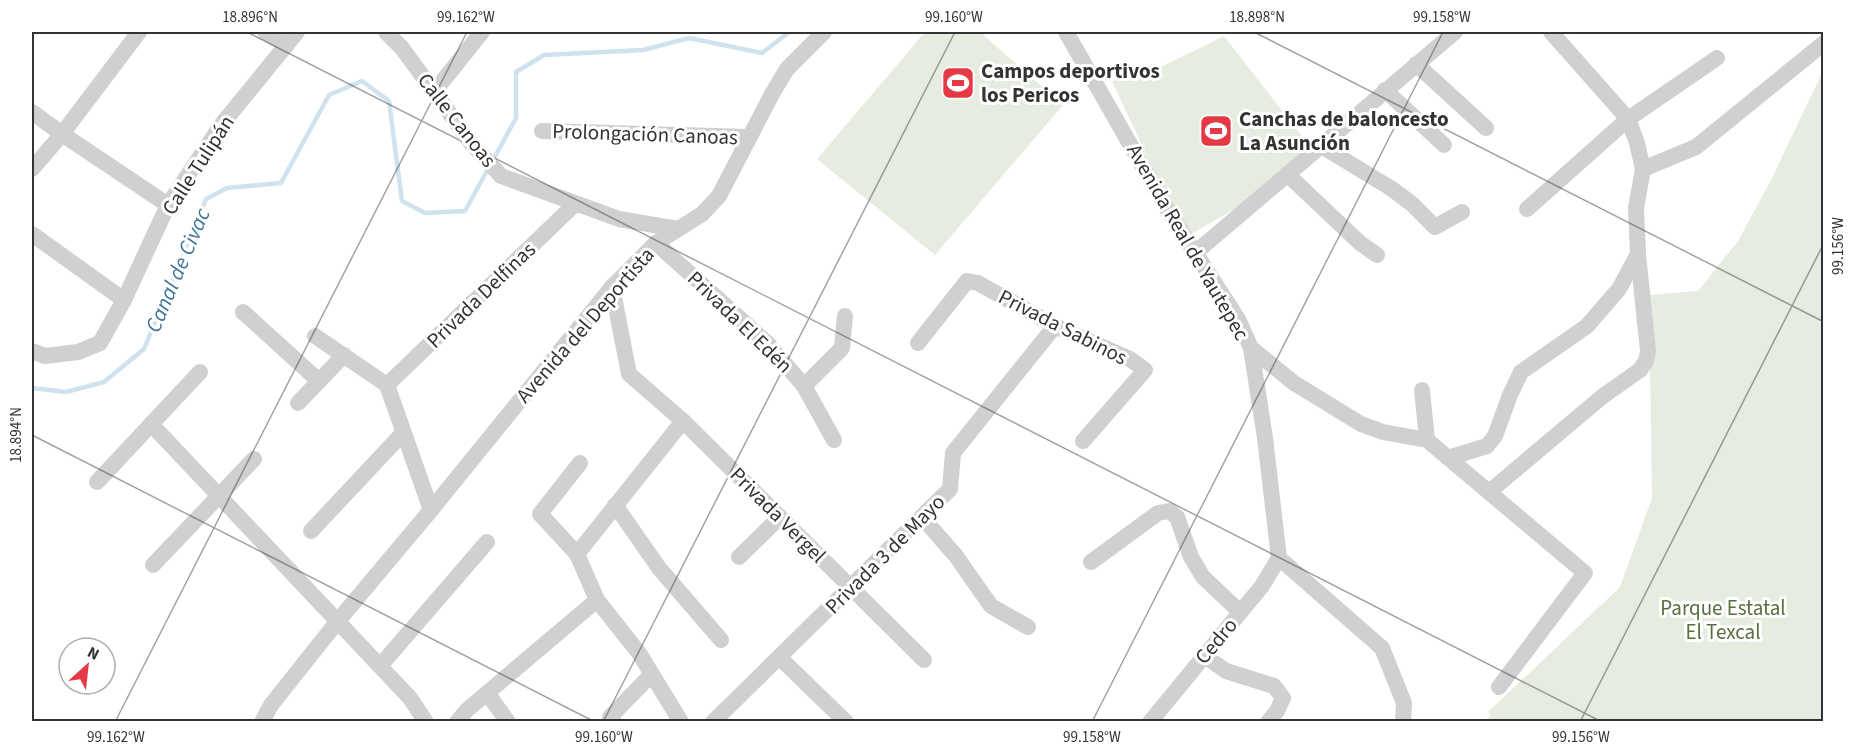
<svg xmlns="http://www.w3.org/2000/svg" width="1855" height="753" font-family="'Source Sans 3',sans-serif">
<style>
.green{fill:#e6ecdf}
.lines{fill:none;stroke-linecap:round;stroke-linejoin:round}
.stream{stroke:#cfe2ee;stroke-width:4.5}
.minor{stroke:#d0d0d0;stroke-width:16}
.ticks{fill:none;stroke:#333;stroke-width:1.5;stroke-opacity:0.45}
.labels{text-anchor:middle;stroke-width:6;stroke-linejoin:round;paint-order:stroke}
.poi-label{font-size:21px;font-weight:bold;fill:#333;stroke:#fff;text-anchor:start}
.street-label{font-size:21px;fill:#333;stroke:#fff}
.park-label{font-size:21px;fill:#56703f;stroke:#fff}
.water-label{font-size:22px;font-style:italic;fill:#3f7597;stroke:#fff}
.neatline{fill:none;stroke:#333;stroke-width:2}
.ticks-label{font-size:15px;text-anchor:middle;fill:#333}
</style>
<rect width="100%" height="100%" fill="#fff"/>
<!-- green -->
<g class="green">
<polygon points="925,32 980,32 1063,105 935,255 817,159"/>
<polygon points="1224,36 1311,148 1253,198 1190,235 1158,180 1112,81 1145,75"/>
<polygon points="1823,71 1823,721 1483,722 1491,715 1488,712 1620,587 1652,498 1649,295 1698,291 1738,241 1771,180"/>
</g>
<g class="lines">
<!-- stream -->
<g class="stream">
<polyline points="492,162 516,118 516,72 544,55 643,50 689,38 762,53 789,32"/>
<polyline points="32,388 66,392 104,382 144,349 206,199 227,188 281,183 329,95 362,81 389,101 402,201 425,213 465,211 488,169"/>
</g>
<!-- minor -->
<g class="minor">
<polyline points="265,32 287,45"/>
<polyline points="386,32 402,48 472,144 501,176 619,219 678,229"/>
<polyline points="1066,32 1170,214 1238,319 1251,348 1265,438 1279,558 1382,648 1404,703 1403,722"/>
<polyline points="1551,32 1628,119 1637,143 1643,169"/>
<polyline points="1416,64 1486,128"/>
<polyline points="1385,90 1444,145"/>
<polyline points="434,92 482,32"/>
<polyline points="32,112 62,134 168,205"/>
<polyline points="542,131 749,137"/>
<polyline points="1320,145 1392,189 1412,204 1435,227 1462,212"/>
<polyline points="32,169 62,134 139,32"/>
<polyline points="1287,174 1360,243 1377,255"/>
<polyline points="1527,209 1628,119 1717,58"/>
<polyline points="32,234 124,300"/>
<polyline points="656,243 768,344 804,386 834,440"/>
<polyline points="1196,252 1455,32"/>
<polyline points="612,287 629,374 683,421 924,660"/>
<polyline points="243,312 319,381"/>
<polyline points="315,336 387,385 431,510"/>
<polyline points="918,343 967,281 978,283 1055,326 1130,359 1145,370 1083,441"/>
<polyline points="1251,348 1294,383 1361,424 1383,432 1427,440 1585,573 1499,687"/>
<polyline points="32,351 45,356 78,352 100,343 124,300 168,205 222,124 297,32"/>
<polyline points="387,385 575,204"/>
<polyline points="804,386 842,348 845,316"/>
<polyline points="1422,390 1427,440"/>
<polyline points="298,403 344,355"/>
<polyline points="151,424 410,698 426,722"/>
<polyline points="1448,458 1487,446 1495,436 1510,395 1521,372 1587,326 1619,289 1638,254 1636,208 1643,169 1696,147 1824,43"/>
<polyline points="580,463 540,514 577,554 597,600 639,653 681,722"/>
<polyline points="97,482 200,372"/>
<polyline points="1489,492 1603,396 1640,370 1646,361 1648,351 1638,254"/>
<polyline points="615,505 659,568 721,640"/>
<polyline points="922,517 956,556 991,606 1028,627"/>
<polyline points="311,531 403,433"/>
<polyline points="577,554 683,421"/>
<polyline points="739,557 780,517"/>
<polyline points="1091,562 1158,513 1169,511 1177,517 1191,557 1203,577 1240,612"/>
<polyline points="153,565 254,459"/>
<polyline points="1203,655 1226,671 1274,686 1283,698 1277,711 1268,722"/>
<polyline points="779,657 846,722"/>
<polyline points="380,666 487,542"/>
<polyline points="487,693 508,722"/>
<polyline points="262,722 271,705 337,622 431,510 612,287 656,243 702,214 719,196 772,94 787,69 824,32"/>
<polyline points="457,722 467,710 597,600"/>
<polyline points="614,722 610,717 651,675"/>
<polyline points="713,722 950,489 953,453 1055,326"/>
<polyline points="1150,722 1262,586 1279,558"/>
</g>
</g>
<!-- ticks -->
<path class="ticks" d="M247 32 1602 722M1254 32 1824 322M32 435 595 722M115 722 467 32M603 722 955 32M1092 722 1443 32M1580 722 1824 243"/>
<!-- icons -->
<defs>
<symbol id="stadium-square" viewBox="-11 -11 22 22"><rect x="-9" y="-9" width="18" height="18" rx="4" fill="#e63946" stroke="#fff"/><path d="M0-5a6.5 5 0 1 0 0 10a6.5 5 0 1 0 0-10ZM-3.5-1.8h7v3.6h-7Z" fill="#fff"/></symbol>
</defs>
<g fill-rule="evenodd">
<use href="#stadium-square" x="939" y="64" width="38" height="38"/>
<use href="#stadium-square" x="1197" y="112" width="38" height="38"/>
</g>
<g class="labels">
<!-- poi labels -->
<g class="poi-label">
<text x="981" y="78">Campos deportivos<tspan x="981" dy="24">los Pericos</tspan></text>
<text x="1239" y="126">Canchas de baloncesto<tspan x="1239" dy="24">La Asunción</tspan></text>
</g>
<!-- street labels -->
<g class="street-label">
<text transform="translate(457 120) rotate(52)" y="7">Calle Canoas</text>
<text transform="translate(645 134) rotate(2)" y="7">Prolongación Canoas</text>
<text transform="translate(198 165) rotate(-57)" y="7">Calle Tulipán</text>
<text transform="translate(1188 242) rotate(60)" y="7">Avenida Real de Yautepec</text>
<text transform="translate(481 295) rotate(-44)" y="7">Privada Delfinas</text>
<text transform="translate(740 322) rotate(44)" y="7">Privada El Edén</text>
<text transform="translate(585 325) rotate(-49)" y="7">Avenida del Deportista</text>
<text transform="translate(1063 327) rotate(27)" y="7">Privada Sabinos</text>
<text transform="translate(778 515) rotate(45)" y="7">Privada Vergel</text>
<text transform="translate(885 554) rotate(-45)" y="7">Privada 3 de Mayo</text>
<text transform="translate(1216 641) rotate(-50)" y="7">Cedro</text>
</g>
<!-- park labels -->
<g class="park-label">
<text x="1723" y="615">Parque Estatal<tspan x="1723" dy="24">El Texcal</tspan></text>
</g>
<!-- water labels -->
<g class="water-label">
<text transform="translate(177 270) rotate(-67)" y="8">Canal de Civac</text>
</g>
</g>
<!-- border -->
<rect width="1855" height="753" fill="none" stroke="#ffffff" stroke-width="66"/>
<!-- north arrow -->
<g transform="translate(87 666) rotate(27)"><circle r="28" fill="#ffffff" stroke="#adadad" stroke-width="1.5"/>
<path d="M0-4.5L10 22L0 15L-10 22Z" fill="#e63946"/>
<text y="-9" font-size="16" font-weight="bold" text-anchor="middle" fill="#333333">N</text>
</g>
<rect x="33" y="33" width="1789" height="687" class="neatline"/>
<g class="ticks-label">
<text x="250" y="22">18.896°N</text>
<text x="466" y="22">99.162°W</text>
<text x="954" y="22">99.160°W</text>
<text x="1257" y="22">18.898°N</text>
<text x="1442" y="22">99.158°W</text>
<text transform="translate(1838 246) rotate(-90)" y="5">99.156°W</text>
<text transform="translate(16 435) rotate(-90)" y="5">18.894°N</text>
<text x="116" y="742">99.162°W</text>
<text x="604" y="742">99.160°W</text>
<text x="1092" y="742">99.158°W</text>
<text x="1581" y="742">99.156°W</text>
</g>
</svg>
